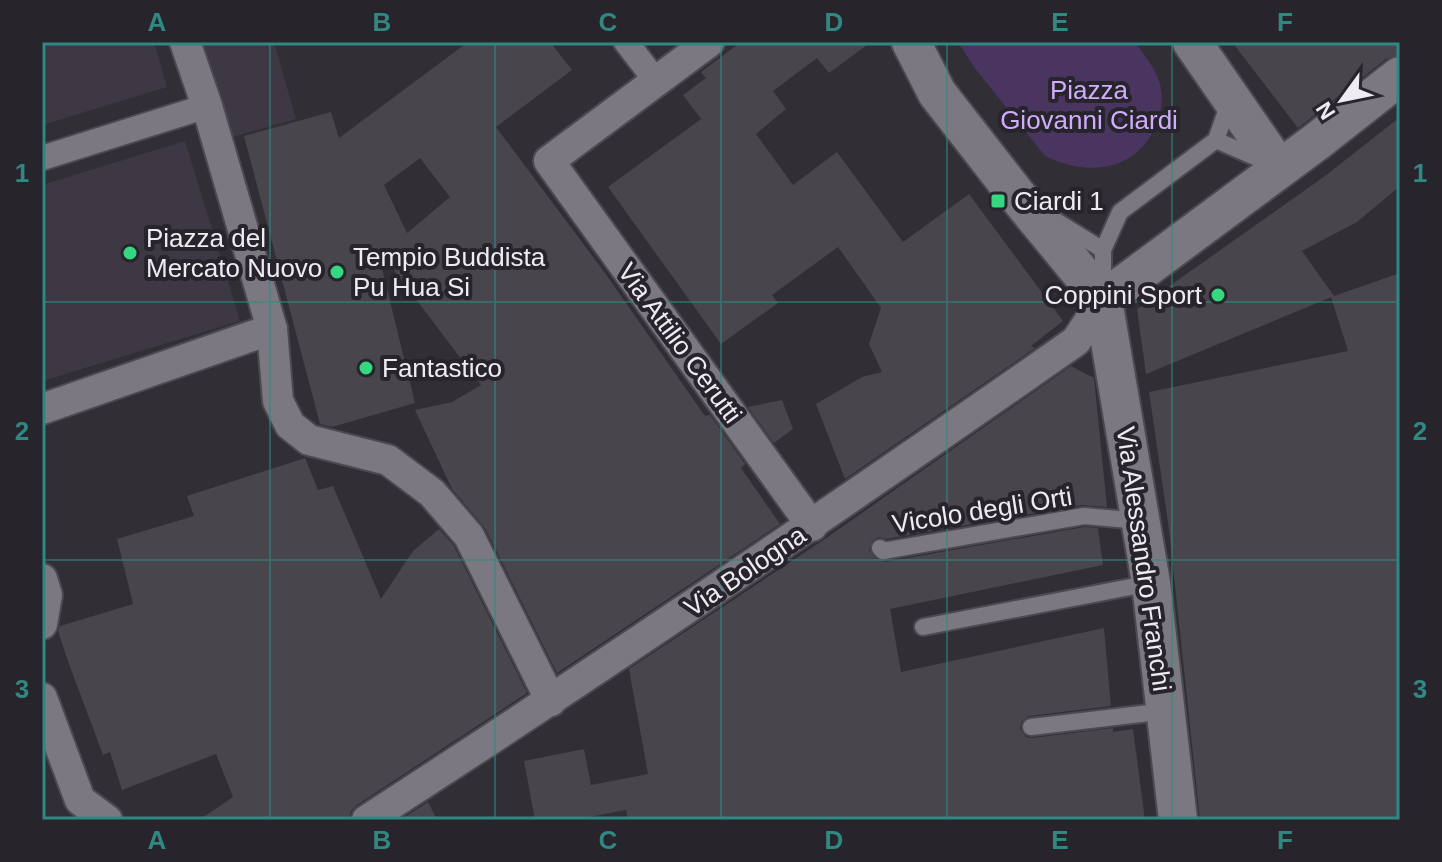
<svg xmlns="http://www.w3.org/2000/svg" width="1442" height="862" font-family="Arial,sans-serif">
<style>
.built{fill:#3e3845}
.green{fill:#493560}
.building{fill:#48454d;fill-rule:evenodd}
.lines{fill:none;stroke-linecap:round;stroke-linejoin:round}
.service-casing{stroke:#4c4950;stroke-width:20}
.pedestrian-casing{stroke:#4c4950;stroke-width:28}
.minor-casing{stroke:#4c4950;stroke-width:34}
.tertiary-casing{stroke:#4c4950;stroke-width:42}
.service{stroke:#7c7882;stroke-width:16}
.pedestrian{stroke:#7c7882;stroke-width:24}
.minor{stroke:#7c7882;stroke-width:30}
.tertiary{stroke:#7c7882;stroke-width:38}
.grid{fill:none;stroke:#308882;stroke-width:2;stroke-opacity:0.55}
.poi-dot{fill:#33d881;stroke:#27242c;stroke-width:3}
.labels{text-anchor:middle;stroke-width:8;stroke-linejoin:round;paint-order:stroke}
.park-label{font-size:26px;fill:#d0adfb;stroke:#27242c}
.poi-label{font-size:26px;fill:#eeecf2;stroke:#27242c;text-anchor:start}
.street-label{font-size:26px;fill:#eeecf2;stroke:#27242c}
.neatline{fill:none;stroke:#308882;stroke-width:3}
.grid-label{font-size:26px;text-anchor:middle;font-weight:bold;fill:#308882}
</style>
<rect width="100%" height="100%" fill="#312e36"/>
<!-- built -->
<g class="built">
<polygon points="42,42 154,42 167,87 42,125"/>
<polygon points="201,42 274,42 296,119 229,138"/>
<polygon points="185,141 240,321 42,381 42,185"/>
</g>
<!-- green -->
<path class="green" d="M958 42H1135C1144 55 1156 69 1160 84 1164 101 1161 118 1153 132 1130 174 1083 175 1045 156L974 67Z"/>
<!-- building -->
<g class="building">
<path d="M468 42H550L572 70 496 127 605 273 705 416 710 415 745 464 741 468 780 524 557 673 485 528 452 489 415 410 452 402 481 385 377 248 415 403 332 427 320 424 244 136 331 112 339 138ZM420 158 450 197 407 233 384 185Z"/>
<polygon points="741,42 871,42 829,73 817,58 773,91 786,109 756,134 793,185 837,152 903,242 969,194 1063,321 1031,346 1035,348 845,479 816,404 862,377 882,372 869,344 881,308 838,247 772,295 778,303 721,344 608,187 701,119 683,95 706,78 701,72"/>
<polygon points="1232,42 1400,42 1400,54 1386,59 1298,128"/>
<polygon points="1400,117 1400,186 1357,222 1302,251 1334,296 1146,374 1137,309 1325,176"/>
<polygon points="1400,273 1400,820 1200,820 1169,529 1149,392 1348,351 1331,297"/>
<polygon points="1071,366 1094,378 1107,507 1082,505 886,539 878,537 872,541 869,550 876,559 885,562 1084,527 1098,528 1103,565 890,609 901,672 1104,628 1111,706 1029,716 1021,722 1020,729 1026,737 1032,738 1113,728 1113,732 1133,729 1145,820 628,820 626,810 574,820 535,820 524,761 584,749 591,785 648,774 629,669 822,541"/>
<polygon points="782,400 793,429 774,443 748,407"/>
<polygon points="305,458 318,490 333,486 381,599 413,551 439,529 454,546 527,693 357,805 351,811 349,820 199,820 233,797 216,754 122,790 110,752 103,755 69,664 58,631 60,626 133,604 117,539 194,516 187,496"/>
<polygon points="428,802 437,820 400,820"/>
</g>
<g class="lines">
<defs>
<g id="service">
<polyline points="1216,140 1266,162"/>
<polyline points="1053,219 1103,250"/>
<polyline points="1103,290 1103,250 1120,212 1216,140 1230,100"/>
<polyline points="880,548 883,551 1084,516 1141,521"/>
<polyline points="923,627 1151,583"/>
<polyline points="1031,727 1166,711"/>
</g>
<g id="pedestrian">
<polyline points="626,42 656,81"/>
<polyline points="42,158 207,106"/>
</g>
<g id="minor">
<polyline points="709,42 549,161 812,526"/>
<polyline points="272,329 278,401 290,425 309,440 388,460 432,493 469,536 551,701"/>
<polyline points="42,409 272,329 207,106 185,42"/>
<polyline points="42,579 47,595 42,624"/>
<polyline points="42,698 80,800 107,820"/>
<path d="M367 820C606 665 842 505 1076 341L1103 300"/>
</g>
<g id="tertiary">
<polyline points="911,42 937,93 1015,193 1103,300 1151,583 1178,820"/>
<polyline points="1192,42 1279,168"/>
<polyline points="1103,300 1316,142 1400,76"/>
</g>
</defs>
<!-- service casing -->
<use href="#service" class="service-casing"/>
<!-- pedestrian casing -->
<use href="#pedestrian" class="pedestrian-casing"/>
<!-- minor casing -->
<use href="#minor" class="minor-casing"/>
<!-- tertiary casing -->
<use href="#tertiary" class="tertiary-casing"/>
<!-- service -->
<use href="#service" class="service"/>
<!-- pedestrian -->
<use href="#pedestrian" class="pedestrian"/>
<!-- minor -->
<use href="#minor" class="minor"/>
<!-- tertiary -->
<use href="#tertiary" class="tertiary"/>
</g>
<!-- grid -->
<path class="grid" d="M270 42V820M495 42V820M721 42V820M947 42V820M1172 42V820M42 302H1400M42 560H1400"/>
<!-- markers -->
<g class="poi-dot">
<rect x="990" y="193" width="16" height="16" rx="4"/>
<circle cx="130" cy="253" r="8"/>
<circle cx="337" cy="272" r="8"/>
<circle cx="1218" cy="295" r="8"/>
<circle cx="366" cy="368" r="8"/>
</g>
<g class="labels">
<!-- park labels -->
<g class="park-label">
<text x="1089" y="99">Piazza<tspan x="1089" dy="30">Giovanni Ciardi</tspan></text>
</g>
<!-- poi labels -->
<g class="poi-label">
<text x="1014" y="210">Ciardi 1</text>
<text x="146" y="247">Piazza del<tspan x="146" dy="30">Mercato Nuovo</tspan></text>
<text x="353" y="266">Tempio Buddista<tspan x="353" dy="30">Pu Hua Si</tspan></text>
<text x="1202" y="304" text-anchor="end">Coppini Sport</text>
<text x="382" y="377">Fantastico</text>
</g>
<!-- street labels -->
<g class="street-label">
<text transform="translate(680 343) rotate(54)" y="9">Via Attilio Cerutti</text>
<text transform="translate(982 510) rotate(-9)" y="9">Vicolo degli Orti</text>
<text transform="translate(1144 559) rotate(82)" y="9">Via Alessandro Franchi</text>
<text transform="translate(745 571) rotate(-34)" y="9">Via Bologna</text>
</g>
</g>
<!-- border -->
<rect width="1442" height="862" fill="none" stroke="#27242c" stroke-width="88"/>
<!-- north arrow -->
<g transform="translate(1342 100) rotate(237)" stroke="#27242c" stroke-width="6" paint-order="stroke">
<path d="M0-6L14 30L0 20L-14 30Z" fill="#eeecf2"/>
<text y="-12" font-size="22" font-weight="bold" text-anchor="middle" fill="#eeecf2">N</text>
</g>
<rect x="44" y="44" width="1354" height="774" class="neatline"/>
<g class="grid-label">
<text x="157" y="31">A</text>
<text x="382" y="31">B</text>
<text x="608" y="31">C</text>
<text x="834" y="31">D</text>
<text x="1060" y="31">E</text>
<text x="1285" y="31">F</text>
<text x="22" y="182">1</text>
<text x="1420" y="182">1</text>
<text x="22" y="440">2</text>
<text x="1420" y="440">2</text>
<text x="22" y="698">3</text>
<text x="1420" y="698">3</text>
<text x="157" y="849">A</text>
<text x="382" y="849">B</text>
<text x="608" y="849">C</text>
<text x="834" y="849">D</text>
<text x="1060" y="849">E</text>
<text x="1285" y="849">F</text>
</g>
</svg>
